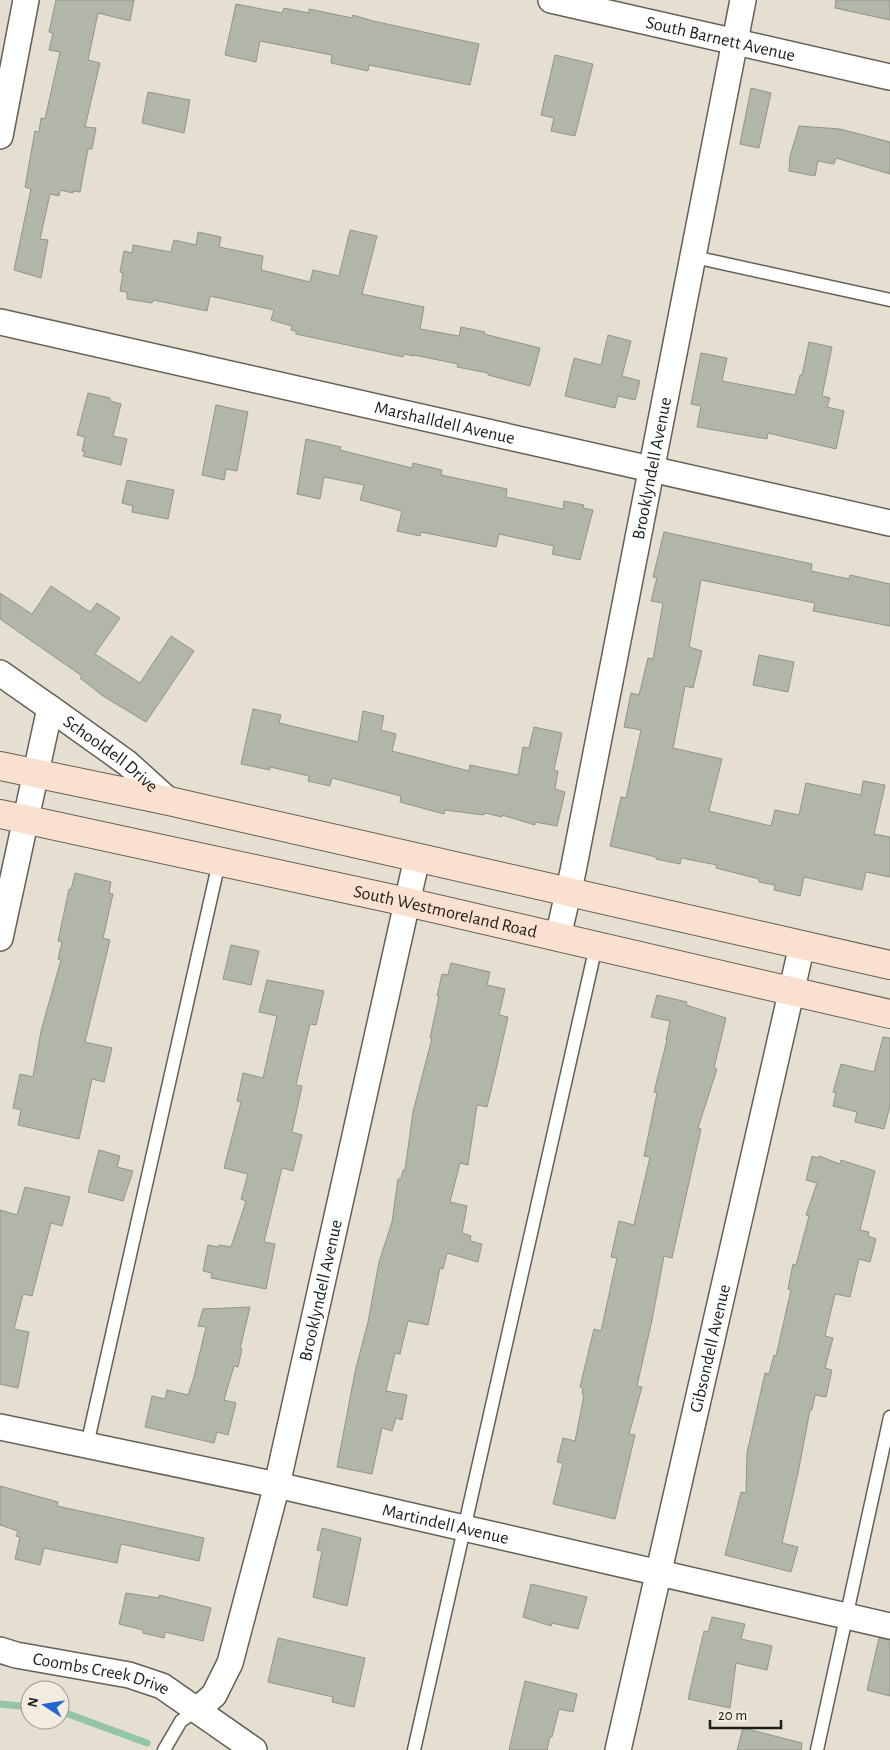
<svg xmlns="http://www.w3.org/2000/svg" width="890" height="1750" font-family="'Alegreya Sans',sans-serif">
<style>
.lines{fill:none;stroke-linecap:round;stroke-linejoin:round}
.stream{stroke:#92c6a5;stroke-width:7}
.building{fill:#b2b6a9;stroke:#919588}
.lane-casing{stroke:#656054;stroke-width:15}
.street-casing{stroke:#656054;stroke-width:28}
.secondary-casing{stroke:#656054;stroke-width:30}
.lane{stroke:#fff;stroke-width:12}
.street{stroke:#fff;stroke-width:25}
.secondary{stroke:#fae0cf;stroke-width:28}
.labels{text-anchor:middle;stroke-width:4;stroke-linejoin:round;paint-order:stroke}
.street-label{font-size:18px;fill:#1f1d18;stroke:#f2ecdf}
</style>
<rect width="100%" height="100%" fill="#e5dfd2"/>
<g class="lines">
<!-- stream -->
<g class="stream">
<polyline points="0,1704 30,1707"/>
<polyline points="60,1711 147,1743"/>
</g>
</g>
<!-- building -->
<g class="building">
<polygon points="56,0 134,0 130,21 98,13 88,60 100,63 85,127 96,128 92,149 88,149 80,192 73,191 73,193 60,190 59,196 50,194 40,239 48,240 41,278 14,270 31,189 25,187 35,131 39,132 41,118 45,119 60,52 49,50 53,33 49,32"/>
<polygon points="836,0 890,0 890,20 835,8"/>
<polygon points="236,4 282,13 284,8 309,13 309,9 352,18 353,15 373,21 479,44 470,85 369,65 368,71 331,63 332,55 260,41 256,62 225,55"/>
<polygon points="555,55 593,64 575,136 551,131 554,118 541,115"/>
<polygon points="751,88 771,93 759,148 740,144"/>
<polygon points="148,92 190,100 184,133 142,123"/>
<polygon points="799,126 840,129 890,142 890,174 836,158 834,164 818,161 815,176 789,171 790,156"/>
<polygon points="350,230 377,236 362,294 424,307 420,329 459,336 461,327 485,332 484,334 540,348 530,386 488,375 488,373 457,367 458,364 414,355 414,356 404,354 403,357 296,334 296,331 291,330 292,326 271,320 274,310 210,296 207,311 153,300 152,303 127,299 127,292 120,291 123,273 120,272 124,251 132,253 133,245 171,252 174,240 196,245 198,232 221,237 219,247 263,256 261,270 310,282 313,270 339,276"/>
<polygon points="608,335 631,341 622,376 640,381 635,400 618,396 615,408 565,396 574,358 601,365"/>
<polygon points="809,342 832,347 822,396 830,398 827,407 844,411 836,449 768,433 767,439 697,427 701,406 691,404 701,353 727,358 722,381 795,395 800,375 802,375"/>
<polygon points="88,393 110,398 110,401 121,404 113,436 127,439 121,465 83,456 85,452 82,451 85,437 77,435"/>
<polygon points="216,405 248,412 237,471 226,469 224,480 202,475"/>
<polygon points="306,439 341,447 340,450 412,468 413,463 442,470 441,475 507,489 506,497 563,509 564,501 584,505 583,508 593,510 580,560 552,554 554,546 499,534 496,547 421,532 420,536 397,531 402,511 360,500 364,485 324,477 320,499 297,494"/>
<polygon points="127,480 174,490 168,519 132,512 133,506 122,503"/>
<polygon points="664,532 812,564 811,571 849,579 850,575 890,584 890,626 813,611 815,603 701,580 689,647 702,651 693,688 685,686 673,748 722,759 709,811 771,826 775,810 799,815 806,783 861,795 863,781 885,785 874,834 890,837 890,877 866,872 862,890 804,877 800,896 774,890 775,885 759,882 759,879 716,868 717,865 681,858 680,864 656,859 656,857 610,846 621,797 626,798 641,730 624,727 631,693 639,695 648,658 653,659 663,603 651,601 657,578 653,577"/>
<polygon points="51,586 90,612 97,603 120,618 95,654 140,683 171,636 194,651 146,722 103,696 80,678 82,676 0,619 0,593 32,614"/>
<polygon points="759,655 794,662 788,692 753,685"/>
<polygon points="253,709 281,715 279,723 358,742 363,711 384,716 381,730 396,734 392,751 469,771 470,765 518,775 523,747 529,748 534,727 562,733 554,770 558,771 555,789 565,792 557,826 535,822 535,825 502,815 502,817 485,813 484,815 445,810 444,814 400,802 401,796 332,778 330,786 308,781 309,776 270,767 270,770 241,764"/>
<polygon points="75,873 111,882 109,893 113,894 103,938 110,940 85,1042 112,1048 104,1082 92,1079 79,1139 18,1125 21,1110 13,1108 20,1074 33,1077 41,1031 61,960 58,959 62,942 58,941 69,889 71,890"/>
<polygon points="231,945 259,951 251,985 223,979"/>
<polygon points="451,963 490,972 487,985 505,989 499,1015 508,1017 495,1074 487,1107 477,1105 468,1165 460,1163 450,1202 467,1206 462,1233 471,1236 470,1241 482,1244 478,1262 447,1253 443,1269 440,1268 428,1325 408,1321 400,1354 395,1353 386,1391 407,1395 402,1420 396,1418 392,1431 382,1428 372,1474 337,1467 355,1372 368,1322 379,1262 392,1222 398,1179 401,1179 403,1170 405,1170 413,1112 432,1038 430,1038 439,996 437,996 442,974 448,975"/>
<polygon points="267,980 324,991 316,1025 310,1024 296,1085 302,1086 292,1132 302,1135 293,1171 282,1168 264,1242 275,1244 266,1289 211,1278 212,1273 203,1271 208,1245 218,1247 219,1245 231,1247 246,1201 241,1199 248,1174 224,1168 241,1102 237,1101 243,1073 263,1078 277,1016 259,1012"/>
<polygon points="657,995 687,1002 686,1005 726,1018 714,1068 717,1069 698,1128 701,1129 672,1258 664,1256 652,1320 637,1386 642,1387 629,1434 635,1435 615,1519 553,1504 563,1463 557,1462 563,1438 575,1441 584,1395 582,1394 583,1388 580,1387 594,1329 601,1331 617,1258 611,1257 619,1221 634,1225 650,1157 644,1156 657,1093 654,1092 667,1040 666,1040 670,1021 651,1017"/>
<polygon points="883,1037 890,1038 890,1106 884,1129 855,1122 857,1112 833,1106 836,1093 833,1092 841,1064 874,1072"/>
<polygon points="99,1150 120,1156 117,1167 133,1171 123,1201 88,1192"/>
<polygon points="812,1156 818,1158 819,1156 840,1164 841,1160 875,1171 860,1230 869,1232 868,1236 876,1239 870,1262 859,1259 850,1297 835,1294 825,1336 833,1338 825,1368 832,1370 826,1397 815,1395 812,1410 810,1410 798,1473 782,1543 798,1547 791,1572 725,1555 741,1492 746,1493 747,1453 765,1373 769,1374 774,1355 776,1356 791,1290 788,1289 793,1264 796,1265 809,1216 806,1215 817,1183 806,1180"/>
<polygon points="25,1187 70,1197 62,1226 51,1223 32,1296 23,1294 14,1329 29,1332 18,1388 0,1384 0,1210 17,1215"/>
<polygon points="250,1307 240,1349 242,1349 238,1367 234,1366 224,1400 236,1403 228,1435 217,1432 214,1443 145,1427 152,1396 165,1399 167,1390 188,1395 194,1377 206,1327 198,1326 203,1309"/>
<polygon points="0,1486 58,1502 57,1506 204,1538 199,1561 121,1544 117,1563 44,1548 40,1565 15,1559 20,1537 16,1536 18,1531 0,1525"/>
<polygon points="322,1528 361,1538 347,1606 313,1597 322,1551 317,1550"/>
<polygon points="531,1584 587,1597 578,1629 552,1623 551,1626 523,1617"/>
<polygon points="126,1593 159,1598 159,1595 211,1608 203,1641 165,1632 164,1638 143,1633 143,1630 119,1624"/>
<polygon points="712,1617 745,1624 741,1639 772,1646 767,1670 736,1663 730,1708 688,1699 704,1631 708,1632"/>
<polygon points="278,1638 365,1658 354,1707 332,1702 333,1697 268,1682"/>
<polygon points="879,1638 890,1640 890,1696 867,1690"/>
<polygon points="525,1681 577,1694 573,1712 559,1709 552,1737 550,1737 547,1750 509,1750"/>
<polygon points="743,1728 802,1743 801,1750 737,1750"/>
</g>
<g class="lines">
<defs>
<g id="lane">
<polyline points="694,257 890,300"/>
<polyline points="87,1445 219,862"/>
<polyline points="164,1750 181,1721 197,1710"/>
<polyline points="414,1750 596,946"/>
<polyline points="817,1750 890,1417"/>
</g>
<g id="street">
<path id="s1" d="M551 0 890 77"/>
<polyline points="0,136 26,0"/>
<path id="s2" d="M0 322 890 523"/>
<polyline points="0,673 50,708 0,938"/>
<path id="s3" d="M50 708 127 763 169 801"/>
<path id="s4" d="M558 937 573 871 743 0"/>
<path id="s5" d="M0 1427 277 1485 890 1626"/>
<path id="s6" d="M0 1650 16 1655 129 1675 162 1686 254 1750"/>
<path id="s7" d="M197 1710 214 1695 230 1663 277 1485 417 858"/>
<path id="s8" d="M618 1750 802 945"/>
</g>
<g id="secondary">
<polyline points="0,766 169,801 890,965"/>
<path id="s9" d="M0 814 407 902 890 1014"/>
</g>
</defs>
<!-- lane casing -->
<use href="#lane" class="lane-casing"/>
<!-- street casing -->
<use href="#street" class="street-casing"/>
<!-- secondary casing -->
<use href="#secondary" class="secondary-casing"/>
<!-- lane -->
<use href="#lane" class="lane"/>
<!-- street -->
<use href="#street" class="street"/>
<!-- secondary -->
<use href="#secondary" class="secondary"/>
</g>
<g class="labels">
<!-- street labels -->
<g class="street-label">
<text dy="6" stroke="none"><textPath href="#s1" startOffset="174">South Barnett Avenue</textPath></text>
<text dy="6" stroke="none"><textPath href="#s2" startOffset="456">Marshalldell Avenue</textPath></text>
<text dy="6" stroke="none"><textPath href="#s4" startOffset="478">Brooklyndell Avenue</textPath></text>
<text dy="6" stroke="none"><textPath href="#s3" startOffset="76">Schooldell Drive</textPath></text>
<text dy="6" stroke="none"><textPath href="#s9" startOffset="456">South Westmoreland Road</textPath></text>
<text dy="6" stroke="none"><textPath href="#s7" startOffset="442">Brooklyndell Avenue</textPath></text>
<text dy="6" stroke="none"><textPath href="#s8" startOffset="412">Gibsondell Avenue</textPath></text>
<text dy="6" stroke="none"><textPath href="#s5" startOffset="456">Martindell Avenue</textPath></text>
<text dy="6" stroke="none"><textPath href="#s6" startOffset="104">Coombs Creek Drive</textPath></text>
</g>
</g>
<!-- north arrow -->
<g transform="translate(45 1705) rotate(282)"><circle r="24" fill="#f2ecdf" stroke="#9e998f"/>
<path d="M0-4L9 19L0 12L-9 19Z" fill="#2366d2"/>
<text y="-8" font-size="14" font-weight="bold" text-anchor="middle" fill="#1f1d18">N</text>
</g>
<!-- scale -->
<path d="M710 1720v8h71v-8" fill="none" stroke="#1f1d18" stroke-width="2.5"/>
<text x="718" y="1720" font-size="15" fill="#1f1d18" stroke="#f2ecdf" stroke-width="4" paint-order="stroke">20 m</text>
</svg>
